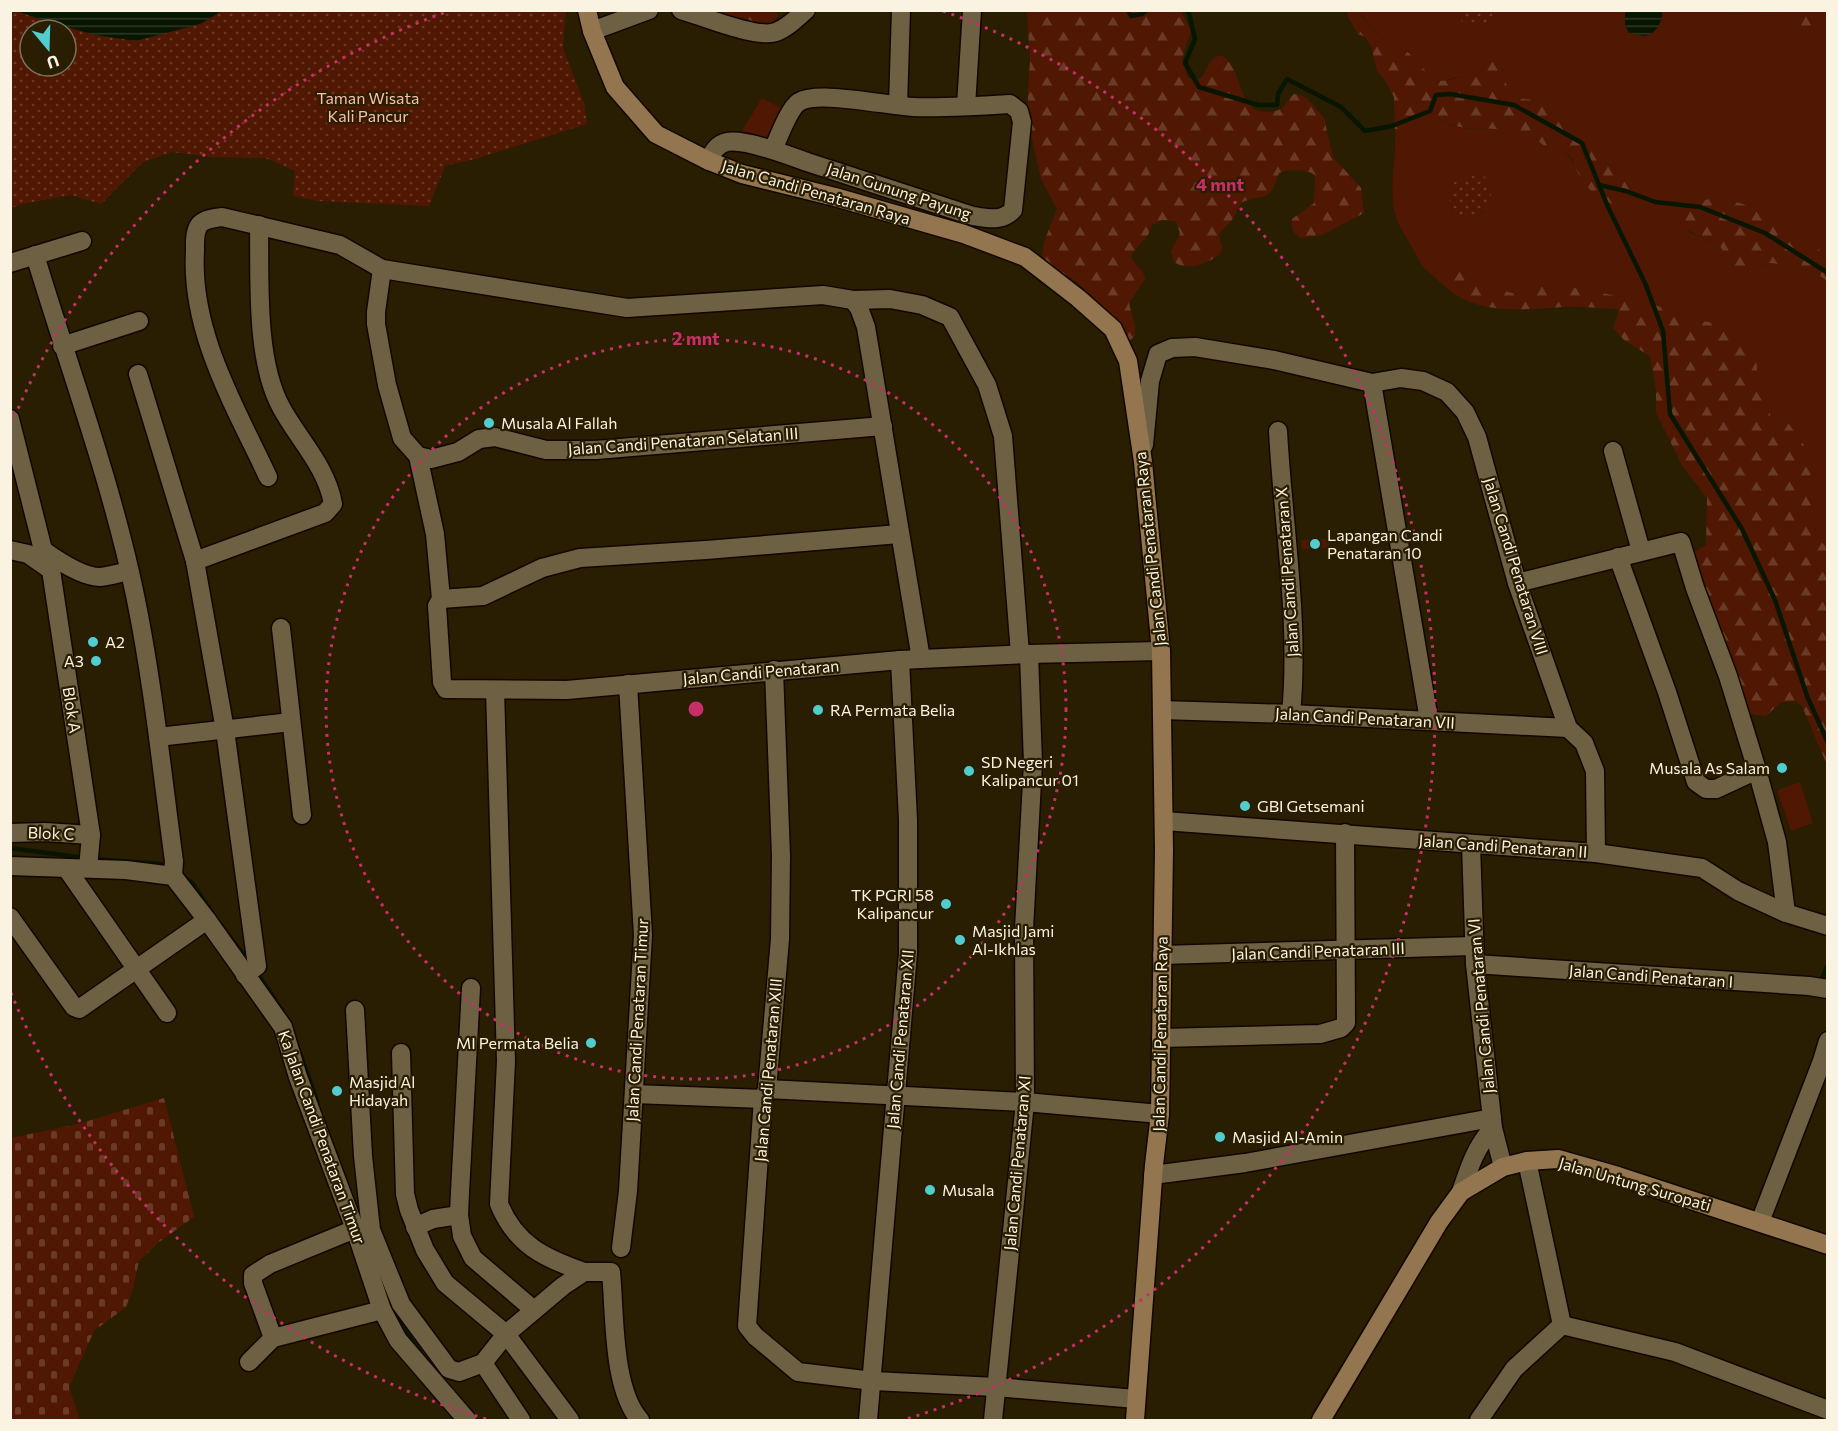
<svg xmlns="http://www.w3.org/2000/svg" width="1838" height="1431" font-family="Commissioner,sans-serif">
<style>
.green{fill:#501802;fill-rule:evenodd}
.forest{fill:url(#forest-firs)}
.cemetery{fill:url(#cemetery-stones)}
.park{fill:url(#park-dots);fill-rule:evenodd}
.water{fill:url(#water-rules)}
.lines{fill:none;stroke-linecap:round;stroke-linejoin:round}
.stream{stroke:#081600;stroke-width:4.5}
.street-casing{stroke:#120700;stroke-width:21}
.secondary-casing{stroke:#120700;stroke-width:21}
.street{stroke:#6e6043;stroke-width:18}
.secondary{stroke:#93754f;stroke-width:18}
.ring{fill:none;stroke:#c82e68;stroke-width:3;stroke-dasharray:3 6}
.poi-dot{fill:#52cdcf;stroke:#291d02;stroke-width:2}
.labels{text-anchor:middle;stroke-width:4.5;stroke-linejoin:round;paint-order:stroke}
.park-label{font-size:16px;fill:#fbbea8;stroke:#291d02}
.street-label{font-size:16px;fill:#fbf3e2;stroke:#291d02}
.poi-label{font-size:16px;fill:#fbf3e2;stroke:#291d02;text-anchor:start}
.centre{fill:#c82e68;stroke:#291d02;stroke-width:3}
.ring-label{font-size:18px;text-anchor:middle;font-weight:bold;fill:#c82e68;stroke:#291d02;stroke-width:4.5;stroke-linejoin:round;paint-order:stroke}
</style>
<defs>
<pattern id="forest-firs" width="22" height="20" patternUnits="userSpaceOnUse" patternTransform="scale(1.5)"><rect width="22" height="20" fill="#501802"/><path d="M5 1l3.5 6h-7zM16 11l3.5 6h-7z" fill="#6a3a27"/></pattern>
<pattern id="cemetery-stones" width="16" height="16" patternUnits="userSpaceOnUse" patternTransform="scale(1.5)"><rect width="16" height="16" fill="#501802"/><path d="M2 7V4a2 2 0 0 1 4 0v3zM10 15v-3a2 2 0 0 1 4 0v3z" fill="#6a3a27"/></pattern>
<pattern id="park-dots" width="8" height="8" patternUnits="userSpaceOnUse" patternTransform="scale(1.5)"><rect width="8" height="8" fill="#501802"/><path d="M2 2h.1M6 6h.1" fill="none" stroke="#6a3a27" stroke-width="1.8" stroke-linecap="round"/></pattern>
<pattern id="water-rules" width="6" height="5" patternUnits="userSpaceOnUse" patternTransform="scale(1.5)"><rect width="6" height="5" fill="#081600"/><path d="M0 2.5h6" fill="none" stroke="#2d3825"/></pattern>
</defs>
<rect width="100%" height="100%" fill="#291d02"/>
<!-- green -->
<g class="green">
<path d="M1347 11H1457L1462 22 1493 13V11H1626L1625 25 1663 15 1662 11H1734L1746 21 1773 14 1809 34 1827 26V256C1799 233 1769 210 1732 201L1687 231 1720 246 1733 267 1752 270 1766 263H1772L1813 271 1827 281V547L1821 542 1812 520 1816 513 1811 500 1798 482C1803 476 1812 476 1818 471L1817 463 1786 420 1772 419 1757 381V367L1715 323 1701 321 1687 315 1634 299 1560 285 1544 286 1517 294 1479 285 1456 267 1443 275 1440 282 1423 267 1397 221C1387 185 1397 163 1395 129H1404L1438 117C1460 137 1497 125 1525 131 1534 134 1538 144 1547 147 1550 148 1553 148 1556 149 1570 153 1575 164 1579 176L1624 175 1606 163 1601 157 1597 143 1594 137 1564 127 1554 113 1536 100 1514 98 1506 87 1502 69 1476 68 1463 76 1442 81 1434 80 1409 53 1387 43 1360 14 1348 17ZM1449 199 1485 211 1478 215H1457L1453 210Z"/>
<polygon points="762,98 785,110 768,145 738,137"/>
<polygon points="1329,539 1329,548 1302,549 1301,540"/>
<polygon points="1800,782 1813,823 1791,831 1777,790"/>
</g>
<!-- forest -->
<g class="forest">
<path d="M711 11H775L778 16C764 36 730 16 711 11Z"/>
<path d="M1027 11H1181L1191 31 1182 59 1188 78 1200 79C1206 73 1207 65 1213 59 1230 43 1241 91 1245 99 1248 103 1252 106 1255 110 1264 112 1277 114 1284 106 1288 102 1288 98 1294 94L1300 95 1307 98 1324 118 1333 157 1361 188 1364 213 1322 235 1300 238 1292 230V219L1314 203 1315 175C1308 169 1287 169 1279 173 1267 207 1265 191 1241 203L1232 220 1219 234 1222 248 1220 254C1207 264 1188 272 1174 262L1171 251 1180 234 1177 223 1174 221 1162 220 1152 225 1148 235 1131 255C1132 265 1144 267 1145 279L1129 303 1135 326V336L1129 341 1113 315 1074 280 1051 268 1042 255 1044 242 1057 209 1041 179 1028 121V86L1030 62Z"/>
<polygon points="1734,11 1827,11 1827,26 1809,34 1773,14 1746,21"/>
<path d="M1359 14 1387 43 1409 53 1434 80C1443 82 1454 80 1462 76 1472 72 1486 57 1497 64 1505 69 1504 88 1514 98L1536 100 1554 113 1564 127 1594 137 1597 143 1601 157 1606 163 1624 175 1633 186 1636 192 1632 207C1613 209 1588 193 1579 175 1575 168 1575 160 1568 155 1561 150 1554 150 1547 147 1540 144 1538 139 1532 135 1527 131 1521 131 1515 130 1490 127 1458 134 1438 117L1404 129H1395L1394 97 1386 82 1377 71 1371 46 1365 37 1358 34 1348 17Z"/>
<path d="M1709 199C1757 199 1792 228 1827 256V281L1813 271 1772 263H1765L1752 270H1739L1733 267 1720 246 1687 230 1676 219 1695 203Z"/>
<path d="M1456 267 1479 285 1517 294 1544 286 1560 285 1634 299 1688 315 1701 321 1715 323 1728 329 1754 352 1757 367V381L1772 419 1786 420 1817 463 1818 471C1812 476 1803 476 1798 482L1808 493 1816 513 1812 520 1821 542 1827 547V765L1802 706 1795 701 1780 703 1766 716 1748 714 1692 553 1706 545 1707 498 1683 467 1656 413V390L1650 356 1625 341 1613 328 1619 309C1600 309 1581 306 1563 307 1519 310 1473 316 1440 282L1443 275Z"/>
</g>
<!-- cemetery -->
<polygon class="cemetery" points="164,1098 194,1217 159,1242 139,1261 133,1289 126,1307 94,1331 69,1387 80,1420 11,1420 11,1138 78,1124"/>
<!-- park -->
<g class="park">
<path d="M11 11H566L563 48 584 103 587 124 475 159 445 166 429 206 317 201 293 196 295 171 265 158 211 157 172 152 143 162 101 204 71 195 22 204 11 208ZM30 30H66V66H30Z"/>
<path d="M1457 11H1493C1493 27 1473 28 1462 22Z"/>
<path d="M1472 174 1484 176C1503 197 1479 229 1454 213L1449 199 1455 181Z"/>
</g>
<!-- water -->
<g class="water">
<polygon points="16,11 222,10 222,11 200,24 136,41 95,35 40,19"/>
<path d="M1625 11H1662C1663 21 1656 36 1643 36 1639 35 1634 33 1629 33L1625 26Z"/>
</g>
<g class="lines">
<!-- stream -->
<g class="stream">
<polyline points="1128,10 1131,16 1142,14 1147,10"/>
<polyline points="1186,10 1189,13 1195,39 1185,63 1199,87 1258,105 1277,105 1278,94 1287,79 1341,107 1365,131 1392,126 1430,111 1436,95 1450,94 1514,105 1582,143 1608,207 1645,283 1663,331 1670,414 1742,529 1775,600 1807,696 1828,743"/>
<polyline points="1599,185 1626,191 1655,202 1700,207 1765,233 1828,273"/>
<polyline points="10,848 85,858"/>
<polyline points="94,859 161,864 168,868"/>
<polyline points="183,876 192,883 213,914"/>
<polyline points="218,921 249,962"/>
<polyline points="256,971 283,1012"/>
<polyline points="1819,985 1828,965"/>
<polyline points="299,1050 318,1104"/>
<polyline points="397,1320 420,1352"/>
</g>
<defs>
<g id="street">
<path d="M681 10C702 16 757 39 776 32 787 28 797 18 806 10"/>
<polyline points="592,31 649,10"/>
<polyline points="898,105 901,10"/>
<polyline points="966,106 972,10"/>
<path d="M709 161C712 152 718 144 727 142 744 138 790 156 807 162 863 180 918 198 973 216 988 218 1002 222 1013 210L1022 122 1019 111 1010 104C978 106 945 108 913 107 889 106 818 90 799 102 789 108 778 139 773 150"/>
<path d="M35 255C69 368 111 480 135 595 153 682 162 773 174 861L173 876"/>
<polyline points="10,263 82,241"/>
<polyline points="382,269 376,312 376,324 387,385 402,438 418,456 435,534 441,599 437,606 442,682 446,689 567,690 900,660 1029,654 1161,651"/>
<polyline points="853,300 859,308 866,327 921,659"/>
<polyline points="62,346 139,321"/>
<polyline points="138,374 195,561 225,730 257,966 245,975"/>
<polyline points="1372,383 1429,720"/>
<path d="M10 419 43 550C57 560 83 577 100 577 109 576 119 573 129 571"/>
<path d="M1278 431C1283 525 1300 620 1291 714"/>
<polyline points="1144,445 1150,381 1158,354 1172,348 1195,347 1274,360 1372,383 1401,378 1423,381 1447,392 1465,412 1477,437 1517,583 1568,728 1584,743 1595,771 1596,853"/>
<polyline points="1613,451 1641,551"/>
<polyline points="418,456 431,459 458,452 479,439 495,437 546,450 596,450 883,426"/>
<path d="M268 477C235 406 190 332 195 251 195 243 194 231 200 224 205 219 214 218 222 217L340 245 382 269 627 308 823 295 853 300 890 299 922 305 950 317 987 385 1003 436 1020 654"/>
<polyline points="10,550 28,554 51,570 91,835 88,868"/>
<polyline points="1618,557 1667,692 1696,782 1706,789 1716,789 1757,770"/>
<path d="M195 561 325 513 333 504C327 467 298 439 281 407 255 359 260 279 259 225"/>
<polyline points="1517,583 1681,542 1695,588 1728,676 1757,770 1777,842 1786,913"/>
<polyline points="441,599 483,596 542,568 580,558 706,550 899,534"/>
<polyline points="281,628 302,815"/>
<polyline points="774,670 781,856 780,939 767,1089 763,1099 747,1326 755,1336 798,1372 873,1381 996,1387 1136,1399"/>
<path d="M495 690 506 1061 499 1204C516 1245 544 1258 584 1272"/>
<polyline points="1162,710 1291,714 1568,728"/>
<polyline points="158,737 291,722"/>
<polyline points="1164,821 1596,853 1702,868 1738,891 1786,913 1828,926"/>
<polyline points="10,833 45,832 91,835"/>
<polyline points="1471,844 1475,964 1493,1128 1503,1167"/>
<polyline points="10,866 126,870 173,876 207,920 283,1027 298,1077 355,1229 382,1310 398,1340 467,1420"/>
<polyline points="67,869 167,1013"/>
<polyline points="10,917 74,1007 79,1009 207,920"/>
<polyline points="1162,955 1473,946"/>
<polyline points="1475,964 1809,986 1828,989"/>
<polyline points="471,988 460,1192 459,1215 462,1236 473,1258 534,1310"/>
<path d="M355 1010 363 1156 371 1230 401 1304 449 1369 459 1372 483 1363 506 1334 563 1286 584 1272H611C615 1313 612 1389 640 1420"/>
<polyline points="1161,1038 1320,1034 1341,1028 1346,1023 1345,833"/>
<polyline points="401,1053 405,1194 409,1210 425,1250 445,1283 506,1334 570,1420"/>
<polyline points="767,1089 1025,1102 1160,1114"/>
<polyline points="634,1094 763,1099"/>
<polyline points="1527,1161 1562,1325"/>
<polyline points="1153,1175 1245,1163 1492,1118"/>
<path d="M1461 1192C1469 1168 1476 1146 1493 1128"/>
<polyline points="1760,1222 1822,1061 1828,1041"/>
<polyline points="415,1227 433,1219 459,1215"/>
<polyline points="621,1248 628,1191 643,935 628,684"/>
<polyline points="1562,1325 1675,1352 1828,1410"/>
<polyline points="273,1338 253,1283 253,1275 270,1264 355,1229"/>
<polyline points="249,1362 273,1338 382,1310"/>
<polyline points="483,1363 521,1420"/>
<polyline points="868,1420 908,953 908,820 900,660"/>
<polyline points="993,1420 1025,1102 1024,929 1033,763 1029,654"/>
<polyline points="1479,1420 1514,1369 1562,1325"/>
</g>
<g id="secondary">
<polyline points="587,10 592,31 615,87 656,134 709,161 742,174 835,197 964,234 1025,257 1078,298 1113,329 1128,361 1143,462 1161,651 1164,850 1160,1114 1154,1165 1135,1420"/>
<polyline points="1321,1420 1439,1222 1461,1192 1503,1167 1527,1161 1558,1159 1618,1176 1828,1245"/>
</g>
</defs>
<!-- street casing -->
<use href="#street" class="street-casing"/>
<!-- secondary casing -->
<use href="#secondary" class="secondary-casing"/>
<!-- street -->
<use href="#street" class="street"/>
<!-- secondary -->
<use href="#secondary" class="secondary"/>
</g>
<!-- distance rings -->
<g class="ring">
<circle cx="696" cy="709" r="370"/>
<path d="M486 1419A741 741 0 0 1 11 993M11 425A741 741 0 0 1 449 11M943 11A741 741 0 0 1 906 1419"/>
</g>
<!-- markers -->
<g class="poi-dot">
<circle cx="489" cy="423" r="6"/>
<circle cx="1315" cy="544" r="6"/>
<circle cx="93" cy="642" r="6"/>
<circle cx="96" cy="661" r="6"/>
<circle cx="818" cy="710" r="6"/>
<circle cx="1782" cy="768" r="6"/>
<circle cx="969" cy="771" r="6"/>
<circle cx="1245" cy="806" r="6"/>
<circle cx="946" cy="904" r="6"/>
<circle cx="960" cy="940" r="6"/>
<circle cx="591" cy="1043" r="6"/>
<circle cx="337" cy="1091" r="6"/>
<circle cx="1220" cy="1137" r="6"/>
<circle cx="930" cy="1190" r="6"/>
</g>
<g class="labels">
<!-- park labels -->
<g class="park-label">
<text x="368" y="104">Taman Wisata<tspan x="368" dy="18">Kali Pancur</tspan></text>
</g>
<!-- street labels -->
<g class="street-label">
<text transform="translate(899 191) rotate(18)" y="6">Jalan Gunung Payung</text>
<text transform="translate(816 192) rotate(16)" y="6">Jalan Candi Penataran Raya</text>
<text transform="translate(683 441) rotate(-4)" y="6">Jalan Candi Penataran Selatan III</text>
<text transform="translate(1150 549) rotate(-96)" y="6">Jalan Candi Penataran Raya</text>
<text transform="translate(1516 566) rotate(73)" y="6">Jalan Candi Penataran VIII</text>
<text transform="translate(1287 572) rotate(-94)" y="6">Jalan Candi Penataran X</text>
<text transform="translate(761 672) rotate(-5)" y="6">Jalan Candi Penataran</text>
<text transform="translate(72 710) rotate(81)" y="6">Blok A</text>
<text transform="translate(1365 718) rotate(3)" y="6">Jalan Candi Penataran VII</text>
<text transform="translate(51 833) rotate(2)" y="6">Blok C</text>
<text transform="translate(1503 846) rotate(4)" y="6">Jalan Candi Penataran II</text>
<text transform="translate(1318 951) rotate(-2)" y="6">Jalan Candi Penataran III</text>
<text transform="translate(1651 976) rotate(4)" y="6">Jalan Candi Penataran I</text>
<text transform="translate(1481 1006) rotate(-95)" y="6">Jalan Candi Penataran VI</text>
<text transform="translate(637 1020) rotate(-87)" y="6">Jalan Candi Penataran Timur</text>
<text transform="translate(1160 1034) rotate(-89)" y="6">Jalan Candi Penataran Raya</text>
<text transform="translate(900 1039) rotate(-85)" y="6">Jalan Candi Penataran XII</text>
<text transform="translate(768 1070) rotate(-85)" y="6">Jalan Candi Penataran XIII</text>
<text transform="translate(322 1137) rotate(70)" y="6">Ka Jalan Candi Penataran Timur</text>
<text transform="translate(1017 1163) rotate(-85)" y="6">Jalan Candi Penataran XI</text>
<text transform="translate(1635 1184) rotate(16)" y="6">Jalan Untung Suropati</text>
</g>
<!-- poi labels -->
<g class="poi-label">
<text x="501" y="429">Musala Al Fallah</text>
<text x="1327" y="541">Lapangan Candi<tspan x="1327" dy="18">Penataran 10</tspan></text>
<text x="105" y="648">A2</text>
<text x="84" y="667" text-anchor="end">A3</text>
<text x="830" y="716">RA Permata Belia</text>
<text x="981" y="768">SD Negeri<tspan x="981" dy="18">Kalipancur 01</tspan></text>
<text x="1770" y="774" text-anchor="end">Musala As Salam</text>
<text x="1257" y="812">GBI Getsemani</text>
<text x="934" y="901" text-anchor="end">TK PGRI 58<tspan x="934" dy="18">Kalipancur</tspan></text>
<text x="972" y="937">Masjid Jami<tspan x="972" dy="18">Al-Ikhlas</tspan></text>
<text x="579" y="1049" text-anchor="end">MI Permata Belia</text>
<text x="349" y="1088">Masjid Al<tspan x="349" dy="18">Hidayah</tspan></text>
<text x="1232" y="1143">Masjid Al-Amin</text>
<text x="942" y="1196">Musala</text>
</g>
</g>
<circle cx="696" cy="709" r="9" class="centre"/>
<g class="ring-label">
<text x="1220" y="191">4 mnt</text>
<text x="696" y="345">2 mnt</text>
</g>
<!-- border -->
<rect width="1838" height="1431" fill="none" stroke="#fbf3e2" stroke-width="24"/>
<!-- north arrow -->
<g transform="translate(48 48) rotate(161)"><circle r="28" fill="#291d02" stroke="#7d735c" stroke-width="1.5"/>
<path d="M0-4.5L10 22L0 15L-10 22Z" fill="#52cdcf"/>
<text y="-9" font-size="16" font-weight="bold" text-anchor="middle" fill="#fbf3e2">U</text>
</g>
</svg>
